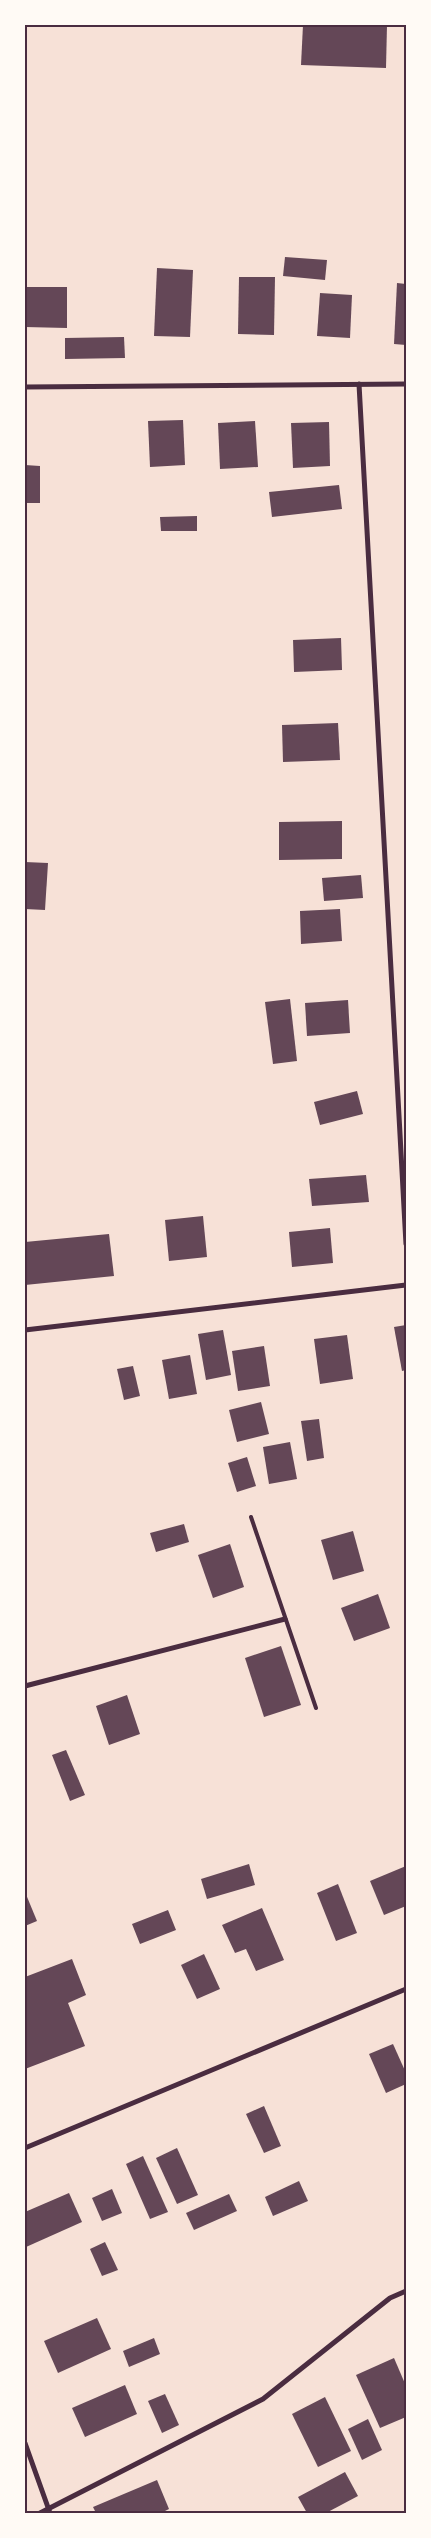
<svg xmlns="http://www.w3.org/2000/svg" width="431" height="2538" font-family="Overpass,sans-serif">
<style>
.building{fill:#644757}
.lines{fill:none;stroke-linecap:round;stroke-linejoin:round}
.service{stroke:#4a2c40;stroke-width:4}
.minor{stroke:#4a2c40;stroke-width:5}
.neatline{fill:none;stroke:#4a2c40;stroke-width:2}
</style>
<rect width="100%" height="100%" fill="#f7e1d7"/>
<!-- building -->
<g class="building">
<polygon points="303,25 387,25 386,68 301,65"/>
<polygon points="285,257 327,260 325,280 283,276"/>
<polygon points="157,268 193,270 190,337 154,336"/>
<polygon points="239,277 275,277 274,335 238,334"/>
<polygon points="397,283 406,284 406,345 394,344"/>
<polygon points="25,287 67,287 67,328 25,327"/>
<polygon points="320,293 352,295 350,338 317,336"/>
<polygon points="124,337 125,358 65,359 65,338"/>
<polygon points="183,420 185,465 150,467 148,421"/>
<polygon points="255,421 258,467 220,469 218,423"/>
<polygon points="329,422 330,466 293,468 291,423"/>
<polygon points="25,465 40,466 40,503 25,503"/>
<polygon points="339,485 342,509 272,517 269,492"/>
<polygon points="197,516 197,531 161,531 160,517"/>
<polygon points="341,638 342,670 294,672 293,640"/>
<polygon points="338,723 340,760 283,762 282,725"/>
<polygon points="342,821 342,859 279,860 279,822"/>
<polygon points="25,862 48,863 45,910 25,909"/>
<polygon points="361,875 363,898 324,901 322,878"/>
<polygon points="340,909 342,941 301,944 300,911"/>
<polygon points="290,999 297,1061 273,1064 265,1002"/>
<polygon points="348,1000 350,1033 307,1036 305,1003"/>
<polygon points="357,1091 363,1114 320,1125 314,1102"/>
<polygon points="366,1175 369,1202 312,1206 309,1179"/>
<polygon points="203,1216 207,1257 169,1261 165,1220"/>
<polygon points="330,1228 333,1263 292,1267 289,1232"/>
<polygon points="109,1234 114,1276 25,1285 25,1242"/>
<polygon points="406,1325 406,1370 402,1371 394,1327"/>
<polygon points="223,1330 231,1375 206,1380 198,1334"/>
<polygon points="347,1335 353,1379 320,1384 314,1339"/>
<polygon points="264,1346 270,1386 238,1391 232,1351"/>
<polygon points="190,1355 197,1394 169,1399 162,1360"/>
<polygon points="133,1366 140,1396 124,1400 117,1369"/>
<polygon points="261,1402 269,1434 237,1442 229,1410"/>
<polygon points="319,1419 324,1458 307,1461 301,1421"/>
<polygon points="290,1442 297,1479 269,1484 263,1447"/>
<polygon points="247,1457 256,1486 237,1492 228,1463"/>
<polygon points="184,1524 189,1542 156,1552 150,1533"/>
<polygon points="353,1531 364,1571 333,1580 321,1540"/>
<polygon points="230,1544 244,1587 213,1598 198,1555"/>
<polygon points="378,1594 390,1628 354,1641 341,1608"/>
<polygon points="281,1646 301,1705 264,1717 245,1658"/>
<polygon points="127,1695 140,1734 109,1745 96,1706"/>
<polygon points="66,1750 85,1795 70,1801 52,1755"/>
<polygon points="249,1864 255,1885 207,1899 201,1879"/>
<polygon points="406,1866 406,1906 384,1915 370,1881"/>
<polygon points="338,1884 357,1933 336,1941 317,1893"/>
<polygon points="25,1892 37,1921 25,1926"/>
<polygon points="262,1908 284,1960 256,1971 246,1949 235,1953 222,1925"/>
<polygon points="168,1910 176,1930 140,1944 132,1924"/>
<polygon points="204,1954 220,1989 197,1999 181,1965"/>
<polygon points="72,1959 86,1995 68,2003 85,2046 25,2069 25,1977"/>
<polygon points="393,2044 406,2073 406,2084 386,2093 369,2054"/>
<polygon points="264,2106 281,2146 264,2153 246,2114"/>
<polygon points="177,2148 198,2195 177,2204 156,2158"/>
<polygon points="143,2156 168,2212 150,2219 126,2164"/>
<polygon points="299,2181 308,2201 273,2216 265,2197"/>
<polygon points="112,2189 122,2213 102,2221 92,2198"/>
<polygon points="69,2193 82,2222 26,2247 25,2212"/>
<polygon points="229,2194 237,2211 194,2230 186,2213"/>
<polygon points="105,2242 118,2270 102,2276 90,2249"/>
<polygon points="97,2318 111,2349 58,2373 44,2341"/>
<polygon points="154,2338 160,2354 129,2367 123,2351"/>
<polygon points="394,2358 406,2386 406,2417 380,2428 356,2375"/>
<polygon points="125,2385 137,2414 85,2437 72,2408"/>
<polygon points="165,2394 179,2425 162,2433 148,2401"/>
<polygon points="325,2397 351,2451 318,2467 292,2414"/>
<polygon points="368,2419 382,2450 362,2460 348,2429"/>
<polygon points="345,2472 358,2496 326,2513 307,2513 298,2497"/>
<polygon points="157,2480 169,2509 161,2513 96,2513 93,2507"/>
</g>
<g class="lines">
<!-- service -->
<polyline class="service" points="251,1517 316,1708"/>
<!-- minor -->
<g class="minor">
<polyline points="359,384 406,1244"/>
<polyline points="25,387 406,384"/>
<polyline points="25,1330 406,1285"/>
<polyline points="25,1686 285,1619"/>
<polyline points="25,2148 406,1989"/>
<polyline points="25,2443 50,2513"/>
<polyline points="40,2513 263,2399 390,2298 406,2291"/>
</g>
</g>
<!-- border -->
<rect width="431" height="2538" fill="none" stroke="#fffaf5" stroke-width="52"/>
<rect x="26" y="26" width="379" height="2486" class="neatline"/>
</svg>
